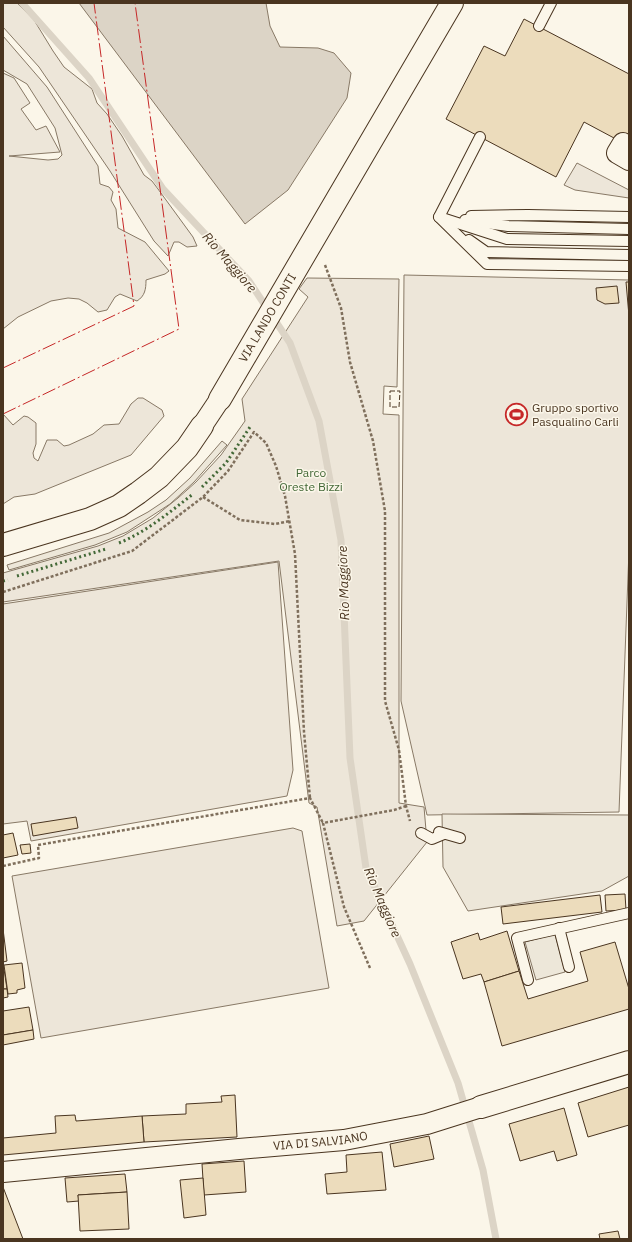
<svg xmlns="http://www.w3.org/2000/svg" width="632" height="1242" font-family="'IBM Plex Sans',sans-serif">
<style>
.green{fill:#ede6d9;stroke:#887966}
.parking{fill:#ede7d9;stroke:#887966}
.water{fill:#dcd4c6;stroke:#887966}
.lines{fill:none;stroke-linecap:round;stroke-linejoin:round}
.stream{stroke:#dcd4c6;stroke-width:7}
.building{fill:#ecdcbc;stroke:#4a3520}
.lane-casing{stroke:#4a3520;stroke-width:12}
.street-casing{stroke:#4a3520;stroke-width:22}
.secondary-casing{stroke:#4a3520;stroke-width:24}
.path{stroke:#7f6f5c;stroke-width:2.5;stroke-dasharray:3 2;stroke-linecap:butt}
.lane{stroke:#fbf6e9;stroke-width:10}
.street{stroke:#fbf6e9;stroke-width:20}
.secondary{stroke:#fbf6e9;stroke-width:22}
.hedge{stroke:#436837;stroke-width:3;stroke-dasharray:2 3;stroke-linecap:butt}
.fence{stroke:#4a3520;stroke-width:1;stroke-dasharray:5 2;stroke-linecap:butt}
.power{stroke:#c62828;stroke-width:1;stroke-dasharray:14 3 2 3;stroke-linecap:butt}
.labels{text-anchor:middle;stroke-width:3;stroke-linejoin:round;paint-order:stroke}
.street-label{font-size:12px;fill:#4a3520;stroke:#fbf6e9}
.poi-label{font-size:12px;fill:#4a3520;stroke:#fbf6e9;text-anchor:start}
.park-label{font-size:12px;fill:#436837;stroke:#fbf6e9}
.water-label{font-size:13px;font-style:italic;fill:#4a3520;stroke:#fbf6e9}
</style>
<rect width="100%" height="100%" fill="#fbf6e9"/>
<!-- green -->
<g class="green">
<polygon points="3,3 17,3 34,20 53,51 64,67 92,89 97,103 107,114 122,136 144,175 152,181 158,189 193,237 197,246 187,247 179,242 174,242 168,256 154,241 110,171 39,67 3,27"/>
<path d="M3 36 47 87 98 166 100 184 109 187 113 192 111 200 116 209 118 228 145 242 169 271 165 274 146 280C146 289 145 296 137 301L120 294 115 297 107 310 98 312 87 303 79 299 68 298 51 301 18 317 3 329V73L14 78 30 103 21 109 36 130 46 126 60 152 9 156 48 160 58 159 62 155 55 128 27 84 3 70Z"/>
<polygon points="577,163 629,190 629,198 575,190 564,185"/>
<polygon points="404,275 629,280 629,550 619,812 427,815 401,701"/>
<polygon points="307,278 399,279 397,387 384,386 383,414 399,415 399,803 424,807 427,842 364,921 337,926 317,807 309,803 279,561 3,602 3,573 98,546 123,536 153,518 178,498 196,482 221,455 245,421 242,399 308,297 299,289"/>
<polygon points="138,398 143,398 162,410 164,416 131,455 35,494 14,497 3,504 3,414 13,425 24,416 28,417 36,423 36,444 33,453 34,458 38,461 47,440 57,440 64,446 69,445 93,434 104,425 119,424 131,404"/>
<polygon points="278,562 293,770 287,796 31,841 27,821 3,824 3,604"/>
<polygon points="293,828 302,831 329,988 41,1038 12,876"/>
</g>
<!-- parking -->
<g class="parking">
<polygon points="222,441 227,445 194,482 170,504 127,532 95,545 9,570 7,565 109,533 148,512 166,500 190,478"/>
<polygon points="442,814 629,815 629,876 602,891 468,911 443,867"/>
<polygon points="555,934 565,972 536,980 525,942"/>
</g>
<!-- water -->
<polygon class="water" points="79,3 266,3 270,26 280,47 318,48 334,53 351,73 347,98 288,190 245,224"/>
<g class="lines">
<!-- stream -->
<polyline class="stream" points="22,3 89,78 163,189 249,281 290,343 319,421 341,540 350,758 366,868 410,964 458,1083 483,1170 496,1239"/>
</g>
<!-- building -->
<g class="building">
<polygon points="524,19 629,74 629,146 584,122 556,177 446,119 484,46 505,56"/>
<polygon points="626,282 629,282 629,316"/>
<polygon points="617,286 619,303 605,304 597,300 596,288"/>
<polygon points="76,817 78,828 33,836 31,824"/>
<polygon points="13,833 18,855 3,858 3,835"/>
<polygon points="30,844 31,853 22,854 20,845"/>
<polygon points="625,894 626,910 606,911 605,895"/>
<polygon points="600,895 602,912 503,924 501,907"/>
<polygon points="3,929 7,961 3,962"/>
<polygon points="507,931 519,971 484,982 481,974 463,979 451,942 478,933 480,940"/>
<polygon points="615,942 629,989 629,1009 502,1046 484,982 519,971 528,999 588,981 580,952"/>
<polygon points="3,962 7,989 3,989"/>
<polygon points="22,963 25,988 17,990 17,993 8,994 4,965"/>
<polygon points="3,989 7,989 8,997 3,998"/>
<polygon points="29,1007 33,1030 3,1035 3,1011"/>
<polygon points="33,1030 34,1039 3,1045 3,1035"/>
<polygon points="629,1087 629,1125 588,1137 578,1103"/>
<polygon points="235,1095 237,1137 144,1142 142,1116 186,1114 186,1104 222,1102 221,1096"/>
<polygon points="564,1108 577,1155 557,1161 554,1151 520,1161 509,1124"/>
<polygon points="75,1115 76,1121 142,1116 144,1142 3,1155 3,1138 56,1133 55,1116"/>
<polygon points="429,1136 434,1159 394,1167 390,1144"/>
<polygon points="382,1152 386,1190 327,1194 325,1174 347,1172 346,1155"/>
<polygon points="244,1161 246,1192 204,1195 202,1164"/>
<polygon points="125,1174 127,1192 78,1195 79,1201 67,1202 65,1178"/>
<polygon points="203,1178 206,1215 184,1218 180,1180"/>
<polygon points="3,1187 23,1239 3,1239"/>
<polygon points="127,1192 129,1229 80,1231 78,1195"/>
<polygon points="618,1231 620,1239 600,1239 599,1234"/>
</g>
<g class="lines">
<defs>
<g id="lane">
<polyline points="539,26 551,3"/>
<polyline points="471,216 528,215 629,217"/>
<polyline points="439,217 487,264 629,266"/>
<polyline points="439,217 480,137"/>
<polyline points="442,218 507,239 629,241"/>
<polyline points="465,220 508,226 629,229"/>
<polyline points="469,240 486,252 629,255"/>
<polyline points="439,832 460,838"/>
<polyline points="421,833 432,839 444,834"/>
<polyline points="559,928 569,967"/>
<polyline points="528,980 517,938 629,913"/>
</g>
<g id="street">
<polyline points="623,143 617,153 629,160"/>
<polyline points="202,426 220,399"/>
<path id="s1" d="M3 1172 239 1149 344 1140 427 1124 481 1107"/>
</g>
<g id="secondary">
<path id="s2" d="M220 399 452 3"/>
<polyline points="3,545 90,519 119,506 138,493 159,477 187,448 202,426"/>
<polyline points="481,1107 629,1062"/>
</g>
</defs>
<!-- lane casing -->
<use href="#lane" class="lane-casing"/>
<!-- street casing -->
<use href="#street" class="street-casing"/>
<!-- secondary casing -->
<use href="#secondary" class="secondary-casing"/>
<!-- path -->
<g class="path">
<polyline points="325,265 341,308 350,362 373,441 385,511 385,701 399,750 406,806 410,821"/>
<polyline points="203,497 240,520 275,524 290,521"/>
<polyline points="3,592 132,551 203,497 228,471 254,432 266,443 276,466 285,496 295,554 304,732 310,798"/>
<polyline points="3,866 39,858 38,845 310,798 323,823"/>
<polyline points="370,968 344,907 323,823 394,810 406,806"/>
</g>
<!-- lane -->
<use href="#lane" class="lane"/>
<!-- street -->
<use href="#street" class="street"/>
<!-- secondary -->
<use href="#secondary" class="secondary"/>
<!-- hedge -->
<g class="hedge">
<polyline points="202,487 226,463 250,427"/>
<path d="M119 543C146 532 170 512 193 494"/>
<polyline points="17,576 106,549"/>
<polyline points="3,581 8,580"/>
</g>
<!-- fence -->
<polygon class="fence" points="390,391 400,391 399,407 390,407"/>
<!-- power -->
<g class="power">
<polyline points="3,368 134,306 94,3"/>
<polyline points="3,414 179,329 135,3"/>
</g>
</g>
<!-- icons -->
<defs>
<symbol id="stadium-ring" viewBox="-11 -11 22 22"><circle r="9.5" fill="#fbf6e9" stroke="#c62828" stroke-width="1.5"/><path d="M0-5a6.5 5 0 1 0 0 10a6.5 5 0 1 0 0-10ZM-3.5-1.8h7v3.6h-7Z" fill="#c62828"/></symbol>
</defs>
<g fill-rule="evenodd">
<use href="#stadium-ring" x="504" y="402" width="25" height="25"/>
</g>
<g class="labels">
<!-- street labels -->
<g class="street-label">
<text dy="4" stroke="none"><textPath href="#s2" startOffset="94">VIA LANDO CONTI</textPath></text>
<text dy="4" stroke="none"><textPath href="#s1" startOffset="319">VIA DI SALVIANO</textPath></text>
</g>
<!-- poi labels -->
<g class="poi-label">
<text x="532" y="412">Gruppo sportivo<tspan x="532" dy="14">Pasqualino Carli</tspan></text>
</g>
<!-- park labels -->
<g class="park-label">
<text x="311" y="477">Parco<tspan x="311" dy="14">Oreste Bizzi</tspan></text>
</g>
<!-- water labels -->
<g class="water-label">
<text transform="translate(230 262) rotate(49)" y="5">Rio Maggiore</text>
<text transform="translate(343 583) rotate(-92)" y="5">Rio Maggiore</text>
<text transform="translate(383 902) rotate(67)" y="5">Rio Maggiore</text>
</g>
</g>
<!-- border -->
<rect width="632" height="1242" fill="none" stroke="#4a3520" stroke-width="8"/>
</svg>
